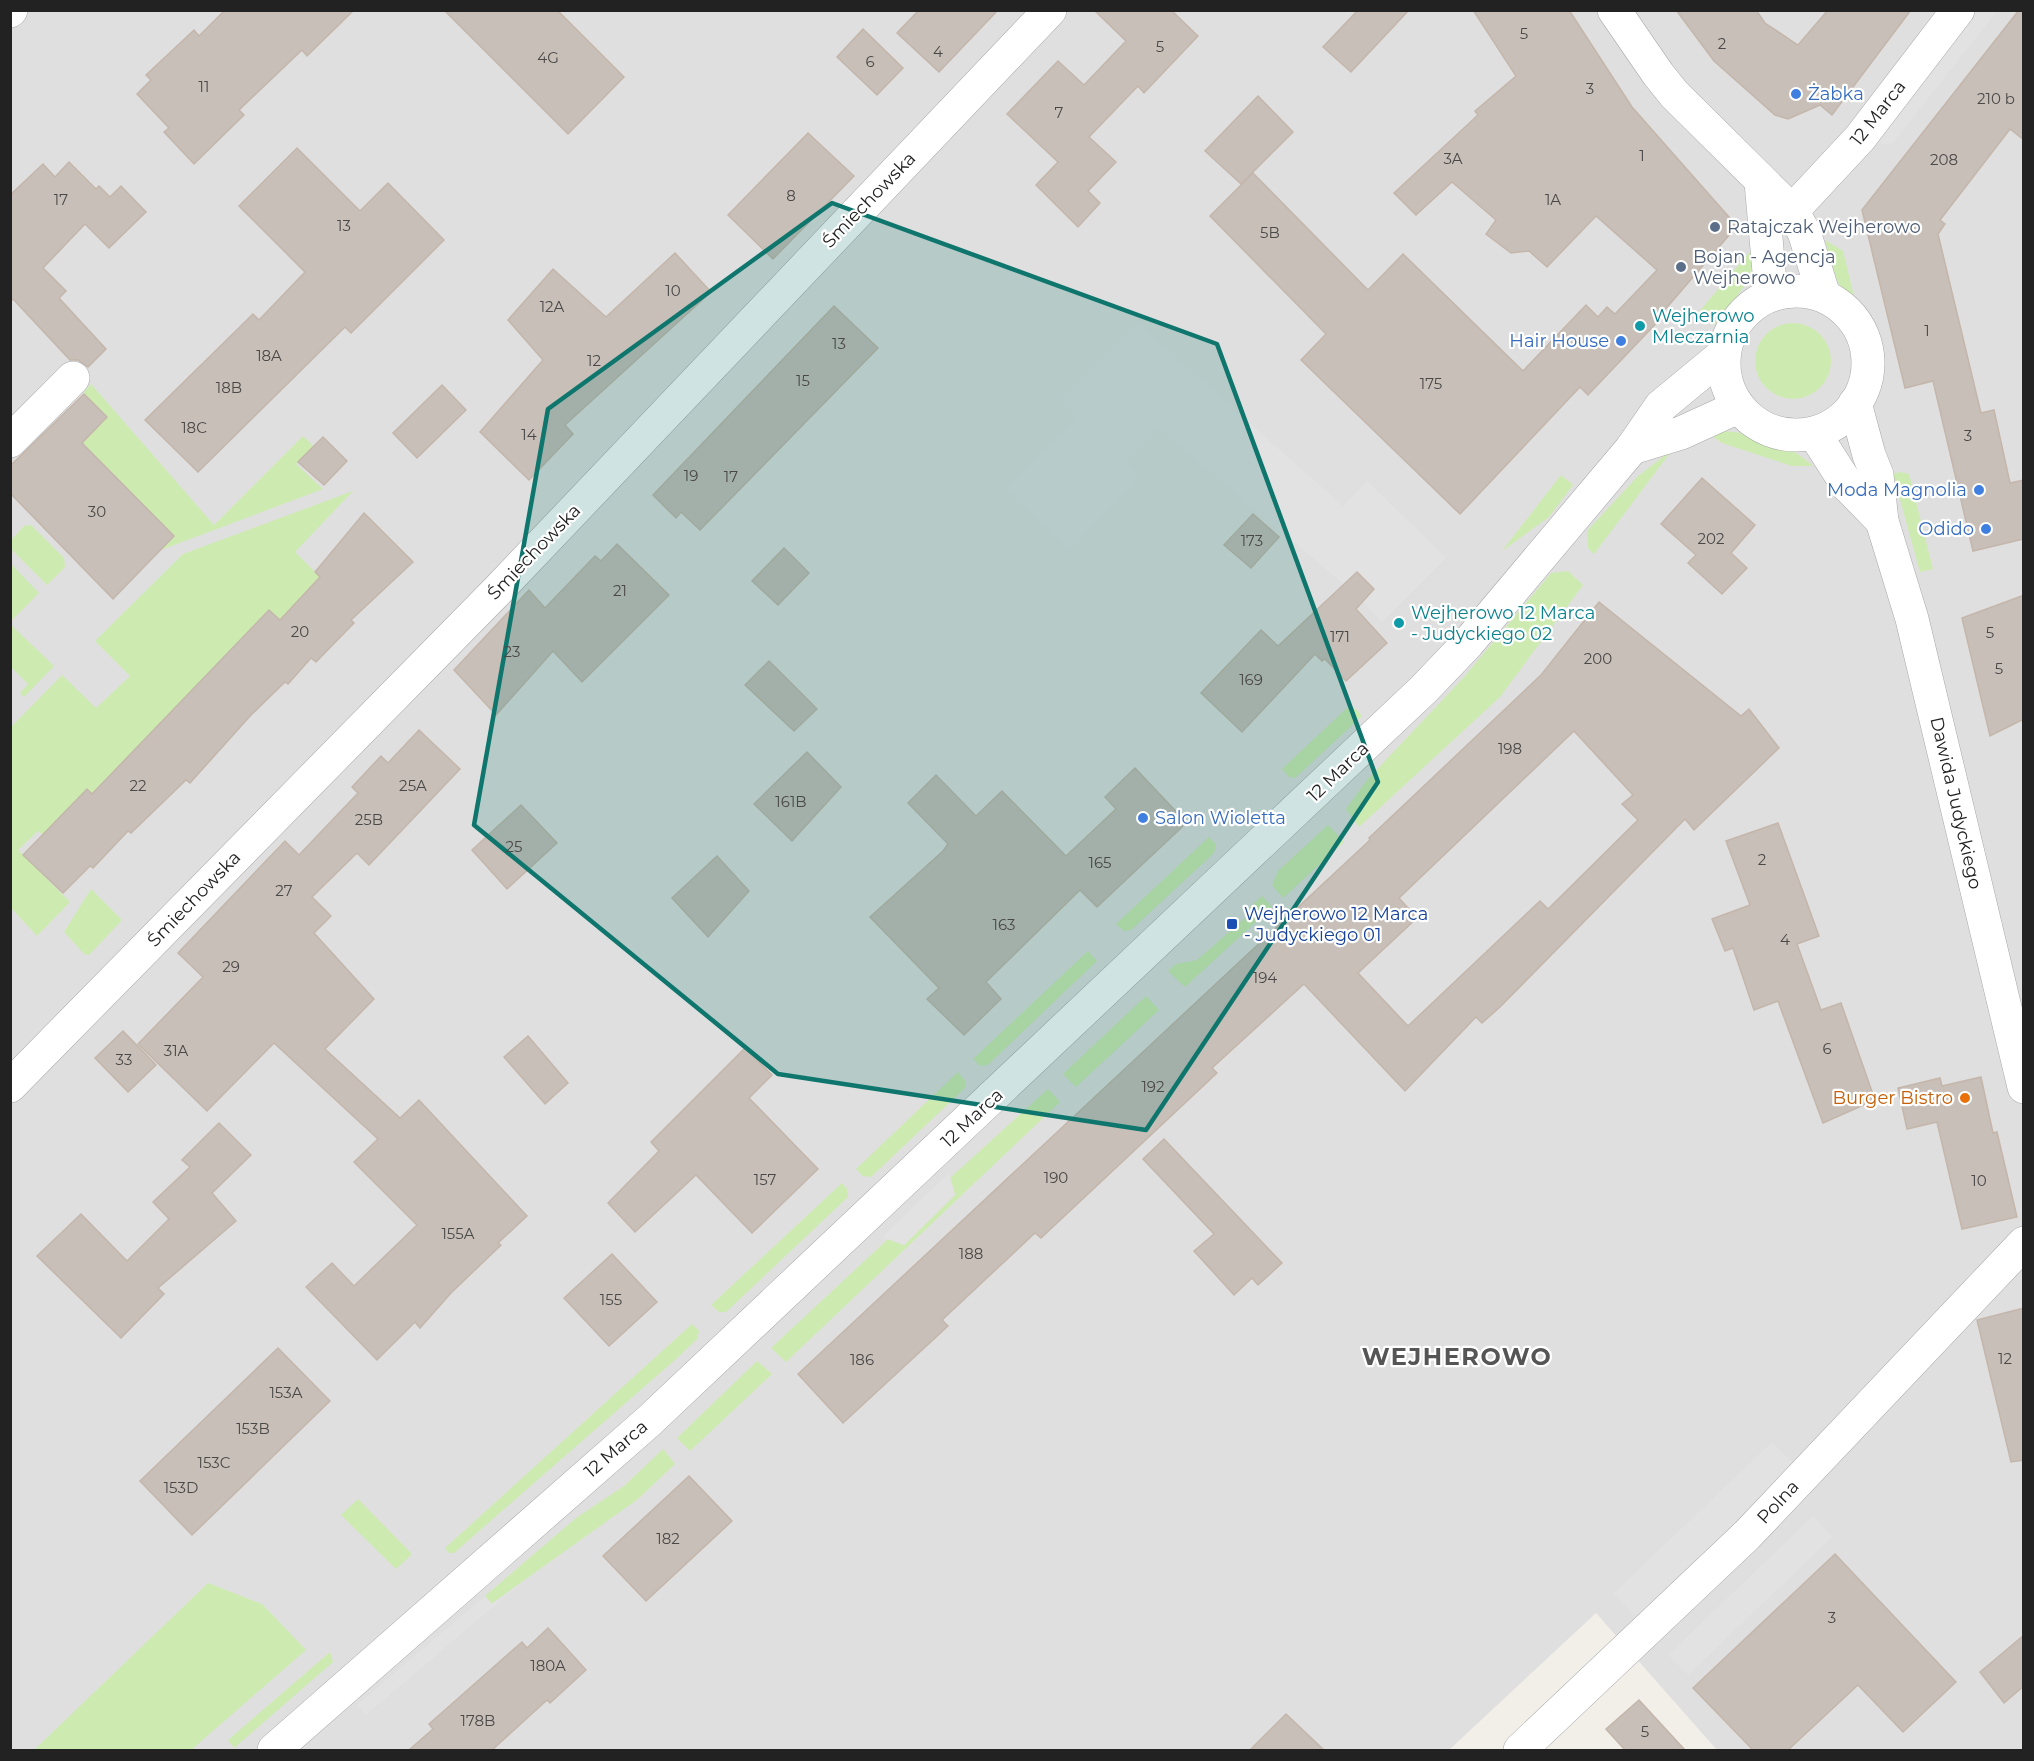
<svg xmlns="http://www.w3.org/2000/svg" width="2034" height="1761" font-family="Montserrat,sans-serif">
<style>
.residential{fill:#e0dfdf}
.grass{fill:#cdebb0}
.parking{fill:#e2e2e2}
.building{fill:#c7bfb8;stroke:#c4b6ab;stroke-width:1.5;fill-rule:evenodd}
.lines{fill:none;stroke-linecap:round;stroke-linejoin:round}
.minor-casing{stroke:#a9a9a9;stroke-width:34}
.minor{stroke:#fff;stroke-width:33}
.marked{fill:#0f766e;fill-opacity:0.2;stroke:#0f766e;stroke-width:4.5;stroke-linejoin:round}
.shop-dot{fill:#3f7fe0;stroke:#fff;stroke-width:2}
.service-dot{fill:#5c6f8a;stroke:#fff;stroke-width:2}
.culture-dot{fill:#0f9aa8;stroke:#fff;stroke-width:2}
.transit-dot{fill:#1a4fb4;stroke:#fff;stroke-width:2}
.food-dot{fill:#e8710a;stroke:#fff;stroke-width:2}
.labels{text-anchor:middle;stroke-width:4.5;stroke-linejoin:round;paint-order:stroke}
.number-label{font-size:15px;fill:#4b4948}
.shop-label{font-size:18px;fill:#366cbe;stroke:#fff;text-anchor:end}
.street-label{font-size:18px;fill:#222;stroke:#fff}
.service-label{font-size:18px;fill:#4e5e75;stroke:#fff;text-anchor:start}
.culture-label{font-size:18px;fill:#0d838f;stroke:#fff;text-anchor:start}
.transit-label{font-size:18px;fill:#164399;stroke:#fff;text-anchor:start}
.food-label{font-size:18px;fill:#c56008;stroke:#fff;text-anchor:end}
.district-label{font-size:24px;font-weight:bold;letter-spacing:1.5px;fill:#555;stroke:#fff}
</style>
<rect width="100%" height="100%" fill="#f2efe9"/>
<!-- residential -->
<polygon class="residential" points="11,11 2023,11 2023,1750 1717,1750 1596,1613 1449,1750 11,1750"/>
<!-- grass -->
<g class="grass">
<polygon points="1825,240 1843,251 1857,309 1837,281"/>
<path d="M1754 247C1754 288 1735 292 1718 323L1712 325 1698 313Z"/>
<circle cx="1793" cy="361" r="38"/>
<polygon points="91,384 214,525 303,436 314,447 296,464 323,489 161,550 174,536 82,443 107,417 83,393"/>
<path d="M1721 431C1752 432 1790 444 1813 466H1792L1722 443 1712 436Z"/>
<polygon points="1673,449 1594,554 1588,548 1587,531 1637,477"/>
<polygon points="1900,472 1909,474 1933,569 1920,572 1893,474"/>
<polygon points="1561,475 1573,485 1549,517 1502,551"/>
<polygon points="353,491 295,552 320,577 280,620 268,610 250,629 256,634 229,652 130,755 113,783 107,778 92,794 87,790 43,835 38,831 18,850 70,902 37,936 11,908 11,727 62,675 96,708 130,676 95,641 183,554"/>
<polygon points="31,525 64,558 65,567 47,585 11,549 11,540 24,526"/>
<polygon points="11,564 39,593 11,621 10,621"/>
<polygon points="1568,571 1583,585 1500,697 1359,827 1346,809 1367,780 1464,677 1551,573"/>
<polygon points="10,624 54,666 24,697 20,693 28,684 11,667"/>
<polygon points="1348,707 1356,709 1362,716 1295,778 1289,777 1282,769"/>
<polygon points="1328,825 1344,842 1283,898 1272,885 1278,871"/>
<polygon points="1209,837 1216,845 1214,853 1131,930 1124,931 1116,924"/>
<polygon points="91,889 122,920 89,955 84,954 64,932"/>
<polygon points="1262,896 1272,907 1185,987 1168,971 1176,964 1197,960 1245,918 1247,910"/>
<polygon points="1088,951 1097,961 994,1059 988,1065 980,1066 973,1059"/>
<polygon points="1146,996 1159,1010 1076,1087 1063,1074"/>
<polygon points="958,1072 965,1081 966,1087 871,1177 863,1176 856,1169"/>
<polygon points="1048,1089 1060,1102 786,1362 771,1348 888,1239 904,1245 955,1195 950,1178"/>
<polygon points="842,1183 847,1189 848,1197 726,1312 719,1312 711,1305"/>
<polygon points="692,1324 699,1331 697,1339 676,1359 454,1553 449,1553 445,1548"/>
<polygon points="757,1361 772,1374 690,1451 677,1438"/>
<polygon points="663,1449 675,1464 638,1499 491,1604 485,1596 576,1518 624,1486"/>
<polygon points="358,1499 412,1554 396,1569 341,1515"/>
<polygon points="208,1583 262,1604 306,1650 191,1750 34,1750"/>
<polygon points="330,1652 333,1662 234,1748 228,1740"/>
</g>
<!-- parking -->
<g class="parking">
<polygon points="1969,11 1997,11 1892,144 1865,143"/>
<polygon points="1137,324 1343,506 1367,481 1446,558 1382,622 1354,593 1159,427 1124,462 1139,476 1070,548 1007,489 1078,417 1060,400"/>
<polygon points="949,1173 955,1195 904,1245 882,1237"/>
<polygon points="1772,1442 1795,1465 1636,1617 1613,1594"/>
<polygon points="1813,1516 1832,1537 1688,1675 1668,1655"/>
<polygon points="523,1581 366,1715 357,1705 485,1596 492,1604"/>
</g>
<!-- building -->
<g class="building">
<polygon points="225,10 354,10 307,56 302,50 239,110 244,115 194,164 164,132 169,128 137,94 151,80 146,75 194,30 199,36"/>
<polygon points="444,10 557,10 624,77 568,134"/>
<polygon points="919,10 998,10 939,72 897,33"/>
<polygon points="1094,10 1171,10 1198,36 1144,93 1138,86 1089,137 1116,162 1088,191 1100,203 1078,227 1036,185 1058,162 1007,114 1058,61 1084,85 1126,41"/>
<polygon points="1358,10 1409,10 1351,72 1323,47"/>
<polygon points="1473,10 1569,10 1632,107 1737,226 1663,312 1665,314 1588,395 1580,387 1460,514 1301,360 1326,334 1210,216 1253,173 1368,290 1403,254 1523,371 1586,305 1598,317 1607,307 1615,314 1657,270 1596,216 1547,267 1529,251 1511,253 1486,234 1496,220 1452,182 1416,215 1394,193 1478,115 1475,111 1516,76"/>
<polygon points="1676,10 1756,10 1765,23 1798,45 1828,10 1911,10 1832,115 1820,105 1788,119 1775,115 1714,61"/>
<polygon points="2019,10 2024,10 2024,140 2010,129 1940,220 1945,224 1938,234 1981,413 1994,410 2010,483 2024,480 2024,539 1973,551 1933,381 1905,388 1862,210"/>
<polygon points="863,29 903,68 877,95 837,57"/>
<polygon points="1258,96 1293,132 1241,184 1205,151"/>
<polygon points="808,133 854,176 773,259 728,215"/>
<polygon points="297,148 360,211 388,183 444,240 351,333 345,327 198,472 145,420 253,314 259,320 305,272 239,206"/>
<polygon points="69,162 96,189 99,186 110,197 121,186 146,212 109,248 85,224 43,268 66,291 59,298 106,349 88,367 78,360 70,360 13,299 10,302 10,195 43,164 55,177"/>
<polygon points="675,253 711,292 565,425 573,434 529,480 480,432 543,360 508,320 553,269 606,317"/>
<polygon points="834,306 878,348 700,530 681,512 676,518 653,495"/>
<polygon points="442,385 466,410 417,458 393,433"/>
<polygon points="84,394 107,417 82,443 174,536 113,599 10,493 10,466"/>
<polygon points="323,437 347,461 324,485 298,462"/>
<polygon points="1702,478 1755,525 1731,553 1747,568 1722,594 1688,563 1696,555 1661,524"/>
<polygon points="364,513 413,562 351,620 354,623 316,662 311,658 288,684 285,682 251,715 190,783 186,780 131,833 128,831 93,868 90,866 63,893 23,855 87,789 92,794 269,610 280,620 320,577 315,572"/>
<polygon points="1253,514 1279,537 1251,568 1224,545"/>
<polygon points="617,544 669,595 582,682 553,651 496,715 454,670 529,590 545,608 595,556 601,561"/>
<polygon points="784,548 809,573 778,605 752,581"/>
<polygon points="1357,572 1374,589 1356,609 1387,643 1346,681 1325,659 1322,661 1315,654 1242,732 1201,693 1261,630 1278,646"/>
<polygon points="2024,595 2024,719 1990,736 1962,618"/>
<path d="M1599 602 1741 716 1749 709 1779 748 1694 830 1685 819 1500 1007 1482 1023 1476 1017 1405 1091 1304 984 1212 1068 1217 1073 1041 1238 1035 1233 942 1320 948 1326 843 1423 798 1374 1370 840 1369 838 1541 675ZM1574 731 1633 795 1622 804 1638 820 1548 909 1540 901 1408 1026 1358 973 1417 918 1399 898Z"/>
<polygon points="769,661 817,709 794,731 745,685"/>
<polygon points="419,730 460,769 369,865 357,853 312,897 331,916 314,933 374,999 325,1049 400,1118 419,1100 527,1216 498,1243 501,1245 451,1293 420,1328 415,1322 377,1360 306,1287 332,1263 354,1286 417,1225 354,1162 378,1139 274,1043 207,1111 138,1044 203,977 178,953 285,841 299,855 358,793 352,787 381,756 388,763"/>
<polygon points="807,752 841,787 792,841 754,804"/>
<polygon points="1135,768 1185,821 1182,827 1097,907 1080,890 986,982 1001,999 964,1035 927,999 939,988 870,917 943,851 948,844 908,803 936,775 976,816 1002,791 1066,856 1116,809 1105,797"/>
<polygon points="521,805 557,843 507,889 472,850"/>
<polygon points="1778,823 1819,936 1797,944 1821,1010 1841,1003 1875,1100 1823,1123 1778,1001 1754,1010 1733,948 1725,951 1712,919 1750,905 1726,841"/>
<polygon points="717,856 749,891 708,937 672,898"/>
<polygon points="123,1031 156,1065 128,1092 95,1058"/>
<polygon points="528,1036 568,1083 545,1104 504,1057"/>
<polygon points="745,1048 772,1075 749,1098 818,1169 752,1233 696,1175 635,1232 608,1203 659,1151 651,1142"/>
<polygon points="1981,1077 1993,1133 1997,1132 2017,1217 1962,1229 1937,1122 1907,1129 1898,1088 1940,1078 1942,1086"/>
<polygon points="219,1123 251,1155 212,1193 236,1221 158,1288 164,1294 121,1338 37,1256 81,1214 127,1261 169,1219 153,1202 190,1167 182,1160"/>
<polygon points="1164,1139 1282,1263 1258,1285 1252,1278 1234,1295 1194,1251 1214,1234 1143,1159"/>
<polygon points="612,1254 657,1302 609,1346 564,1298"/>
<polygon points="2024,1308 2024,1460 2011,1462 1977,1320"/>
<polygon points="278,1348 330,1401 192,1535 140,1481"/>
<polygon points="689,1476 732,1521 646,1601 603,1556"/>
<polygon points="1835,1554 1956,1682 1903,1732 1858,1685 1788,1750 1753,1750 1693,1688"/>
<polygon points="548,1628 586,1670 550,1703 547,1700 492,1750 409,1750 433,1729 429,1724 522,1642 527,1648"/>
<polygon points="2024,1635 2024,1686 2004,1703 1980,1672"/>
<polygon points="1639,1700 1685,1750 1625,1750 1606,1729"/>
<polygon points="1286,1714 1324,1750 1250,1750"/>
</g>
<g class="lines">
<defs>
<g id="minor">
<polyline points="1614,10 1658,74 1674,94 1792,211 1804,232 1824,296"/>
<polyline points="10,11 11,10"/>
<polyline points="1761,182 1771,294"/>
<polyline points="1792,211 1860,138 1958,10"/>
<circle cx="1796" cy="363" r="72"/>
<polyline points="1855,403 1869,455 1877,475 1882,521 1912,619 2024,1087"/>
<polyline points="1814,433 1848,486 1882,521"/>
<polyline points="10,441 73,378"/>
<polyline points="1632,448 1681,433 1738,407"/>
<polyline points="10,1086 497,591 1050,10"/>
<polyline points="274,1750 649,1421 1424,689 1468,643 1632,448 1661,406 1724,354"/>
<polyline points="1520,1750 1747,1535 2024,1243"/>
</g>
</defs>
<!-- minor casing -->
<use href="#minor" class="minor-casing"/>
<!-- minor -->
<use href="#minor" class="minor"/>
</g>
<!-- marked area -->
<path class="marked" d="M832 203 1217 344 1378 782 1146 1130 778 1074 474 825 548 409Z"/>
<!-- markers -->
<g class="shop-dot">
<circle cx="1796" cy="94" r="6"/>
<circle cx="1621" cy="341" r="6"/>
<circle cx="1979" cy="490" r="6"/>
<circle cx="1986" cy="529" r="6"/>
<circle cx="1143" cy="818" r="6"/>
</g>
<g class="service-dot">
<circle cx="1715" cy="227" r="6"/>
<circle cx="1681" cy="267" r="6"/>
</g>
<g class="culture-dot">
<circle cx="1640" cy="326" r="6"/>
<circle cx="1399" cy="623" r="6"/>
</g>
<rect class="transit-dot" x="1226" y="918" width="12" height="12" rx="3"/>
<circle class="food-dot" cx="1965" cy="1098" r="6"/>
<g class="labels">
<!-- number labels -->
<g class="number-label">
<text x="1524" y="39">5</text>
<text x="1722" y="49">2</text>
<text x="1160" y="52">5</text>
<text x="938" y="57">4</text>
<text x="548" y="63">4G</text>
<text x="870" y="67">6</text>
<text x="204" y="92">11</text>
<text x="1590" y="94">3</text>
<text x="1996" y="104">210 b</text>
<text x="1059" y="118">7</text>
<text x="1642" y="161">1</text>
<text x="1453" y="164">3A</text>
<text x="1944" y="165">208</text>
<text x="791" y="201">8</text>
<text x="61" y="205">17</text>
<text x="1553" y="205">1A</text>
<text x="344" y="231">13</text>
<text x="1270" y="238">5B</text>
<text x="673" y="296">10</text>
<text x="552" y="312">12A</text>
<text x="1927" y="336">1</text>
<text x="839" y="349">13</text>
<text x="269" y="361">18A</text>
<text x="594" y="366">12</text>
<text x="803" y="386">15</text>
<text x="1431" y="389">175</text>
<text x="229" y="393">18B</text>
<text x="194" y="433">18C</text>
<text x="529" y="440">14</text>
<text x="1968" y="441">3</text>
<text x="691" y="481">19</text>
<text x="731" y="482">17</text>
<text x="97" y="517">30</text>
<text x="1711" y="544">202</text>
<text x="1252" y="546">173</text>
<text x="620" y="596">21</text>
<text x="300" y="637">20</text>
<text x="1990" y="638">5</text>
<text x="1340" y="642">171</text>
<text x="512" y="657">23</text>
<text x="1598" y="664">200</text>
<text x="1999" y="674">5</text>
<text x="1251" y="685">169</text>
<text x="1510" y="754">198</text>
<text x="138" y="791">22</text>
<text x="413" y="791">25A</text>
<text x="791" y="807">161B</text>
<text x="369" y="825">25B</text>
<text x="514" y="852">25</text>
<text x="1762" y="865">2</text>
<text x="1100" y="868">165</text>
<text x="284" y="896">27</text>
<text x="1004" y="930">163</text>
<text x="1785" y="945">4</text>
<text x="231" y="972">29</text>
<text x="1265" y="983">194</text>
<text x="1827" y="1054">6</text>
<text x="176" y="1056">31A</text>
<text x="124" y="1065">33</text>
<text x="1153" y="1092">192</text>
<text x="1056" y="1183">190</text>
<text x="765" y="1185">157</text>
<text x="1979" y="1186">10</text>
<text x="458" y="1239">155A</text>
<text x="971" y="1259">188</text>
<text x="611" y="1305">155</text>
<text x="2005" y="1364">12</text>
<text x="862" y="1365">186</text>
<text x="286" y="1398">153A</text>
<text x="253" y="1434">153B</text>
<text x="214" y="1468">153C</text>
<text x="181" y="1493">153D</text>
<text x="668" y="1544">182</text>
<text x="1832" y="1623">3</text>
<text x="548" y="1671">180A</text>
<text x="478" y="1726">178B</text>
<text x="1645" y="1737">5</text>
</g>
<!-- shop labels -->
<g class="shop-label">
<text x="1808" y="100" text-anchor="start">Żabka</text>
<text x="1609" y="347">Hair House</text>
<text x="1967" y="496">Moda Magnolia</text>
<text x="1974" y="535">Odido</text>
<text x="1155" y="824" text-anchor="start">Salon Wioletta</text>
</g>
<!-- street labels -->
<g class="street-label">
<text transform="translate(1878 113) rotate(-52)" y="6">12 Marca</text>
<text transform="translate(869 200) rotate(-46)" y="6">Śmiechowska</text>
<text transform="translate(534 552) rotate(-46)" y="6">Śmiechowska</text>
<text transform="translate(1338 772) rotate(-44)" y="6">12 Marca</text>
<text transform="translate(1956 803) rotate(77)" y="6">Dawida Judyckiego</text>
<text transform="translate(194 899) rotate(-46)" y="6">Śmiechowska</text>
<text transform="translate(972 1118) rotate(-43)" y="6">12 Marca</text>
<text transform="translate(616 1449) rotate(-41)" y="6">12 Marca</text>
<text transform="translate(1778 1502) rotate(-47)" y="6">Polna</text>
</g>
<!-- service labels -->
<g class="service-label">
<text x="1727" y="233">Ratajczak Wejherowo</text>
<text x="1693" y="263">Bojan - Agencja<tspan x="1693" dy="21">Wejherowo</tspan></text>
</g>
<!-- culture labels -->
<g class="culture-label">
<text x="1652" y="322">Wejherowo<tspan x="1652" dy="21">Mleczarnia</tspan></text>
<text x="1411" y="619">Wejherowo 12 Marca<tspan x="1411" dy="21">- Judyckiego 02</tspan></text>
</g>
<!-- transit labels -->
<g class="transit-label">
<text x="1244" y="920">Wejherowo 12 Marca<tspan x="1244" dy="21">- Judyckiego 01</tspan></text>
</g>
<!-- food labels -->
<g class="food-label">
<text x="1953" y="1104">Burger Bistro</text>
</g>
<!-- district labels -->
<g class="district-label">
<text x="1457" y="1365">WEJHEROWO</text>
</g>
</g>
<!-- border -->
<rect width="2034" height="1761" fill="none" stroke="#222222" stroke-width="24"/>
</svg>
